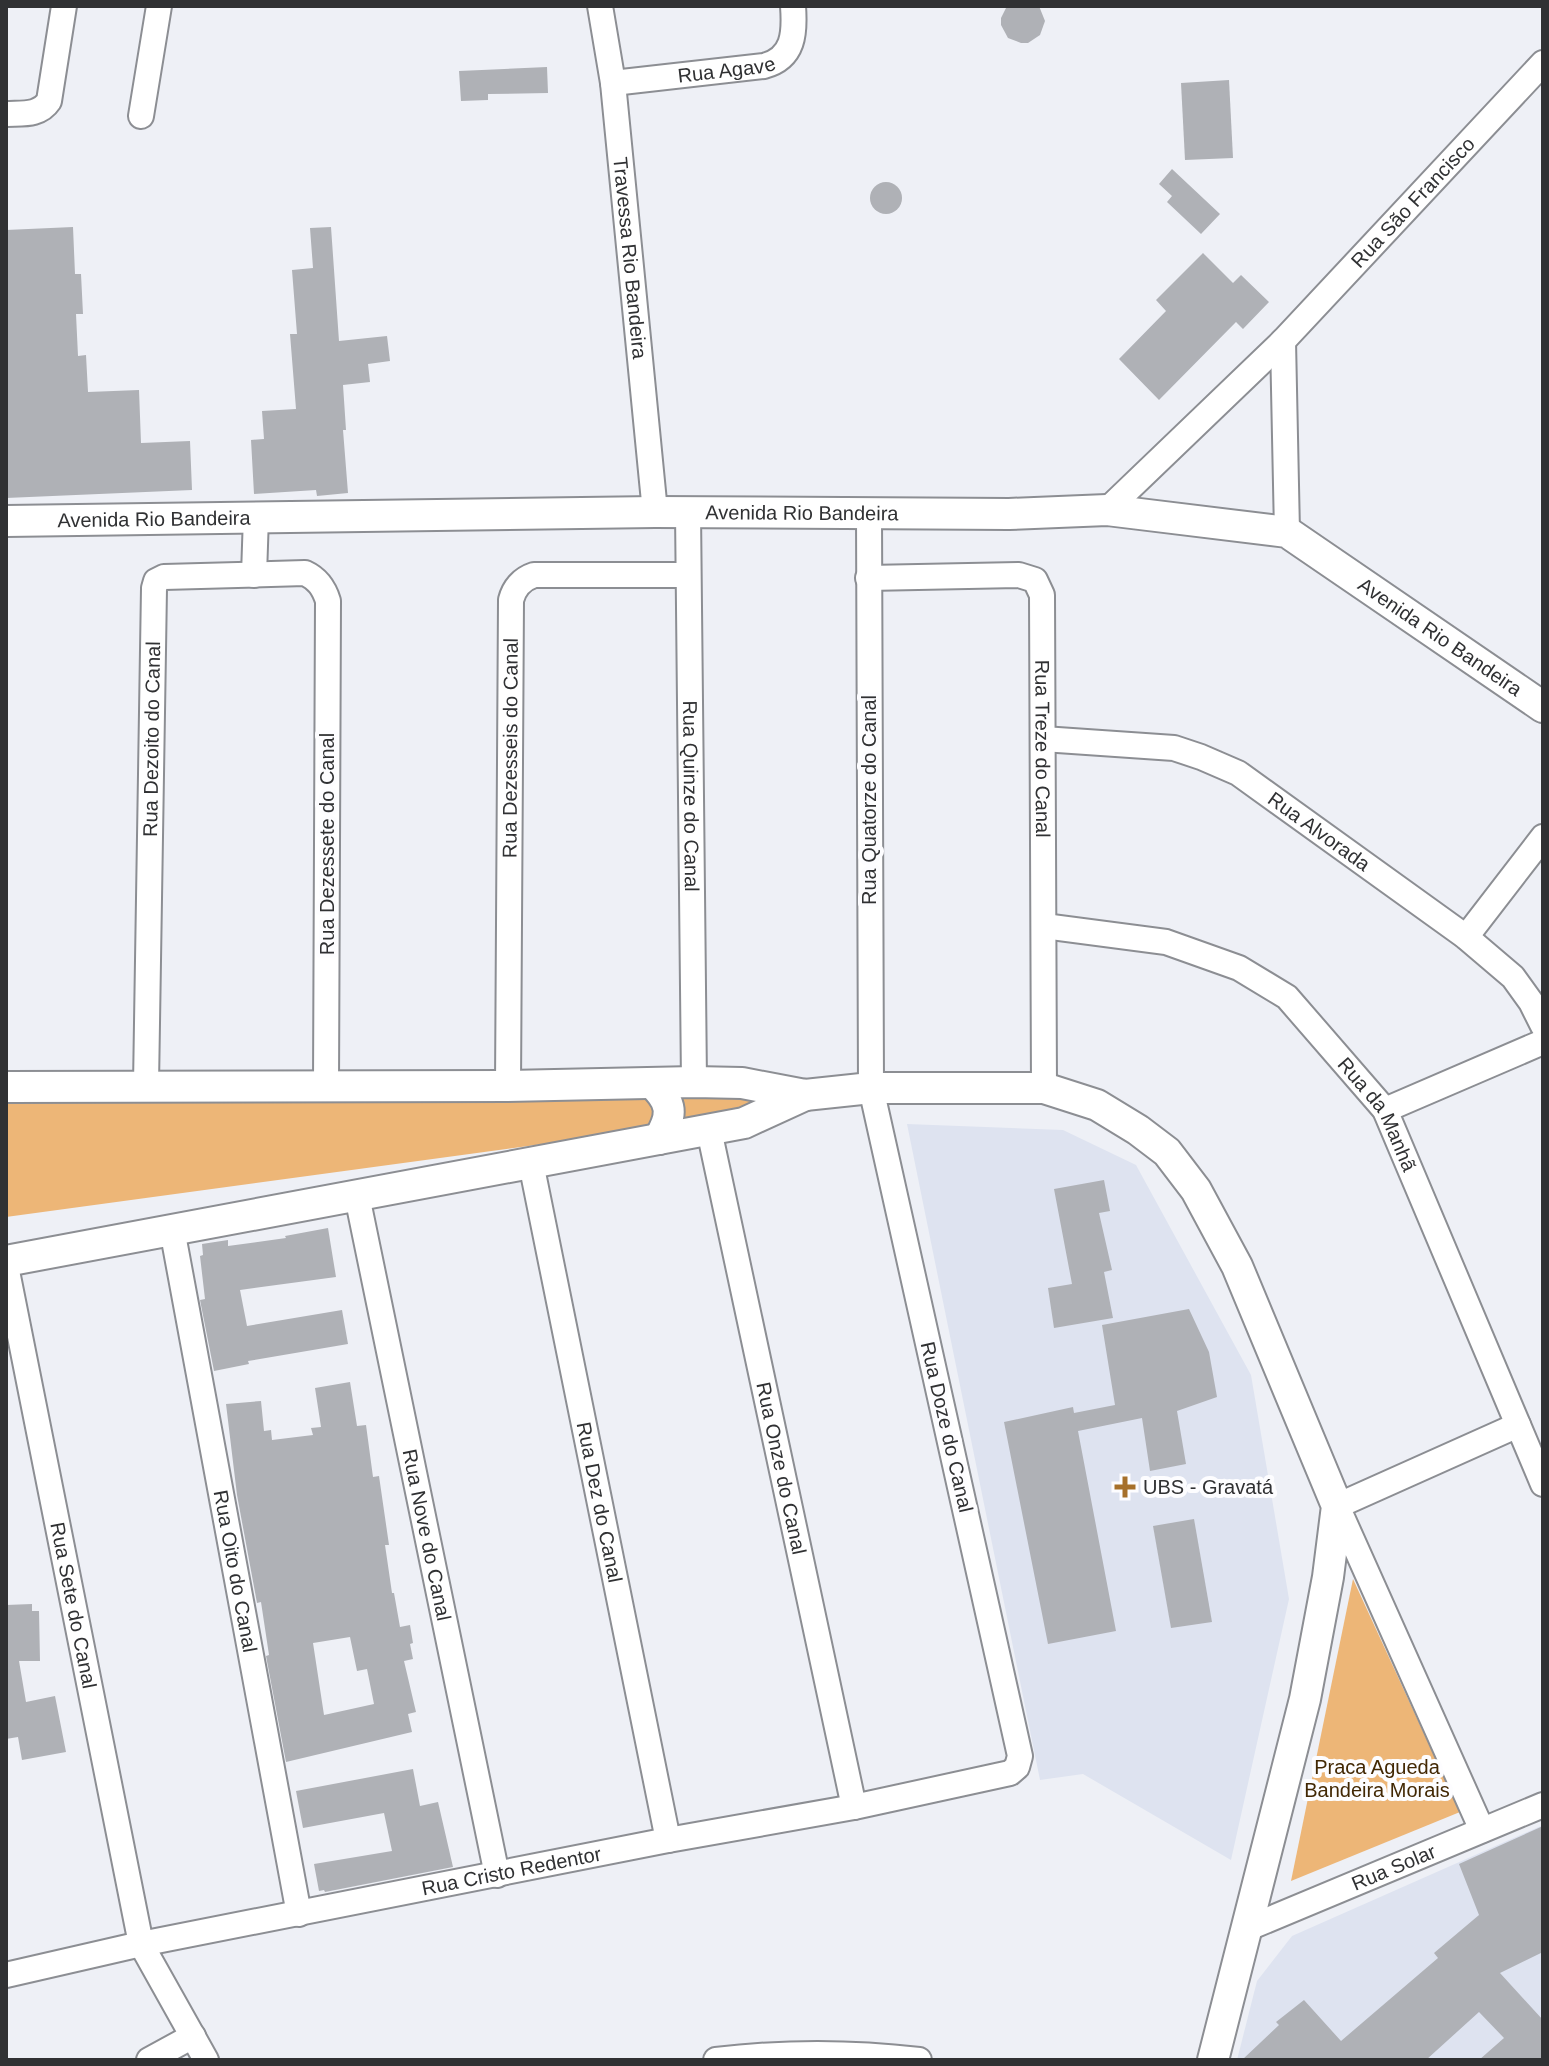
<svg xmlns="http://www.w3.org/2000/svg" width="1549" height="2066" font-family="Arial,sans-serif">
<style>
.built{fill:#dee3f0}
.green{fill:#edb677}
.building{fill:#afb1b6;fill-rule:evenodd}
.lines{fill:none;stroke-linecap:round;stroke-linejoin:round}
.minor-casing{stroke:#8c8e93;stroke-width:28}
.tertiary-casing{stroke:#8c8e93;stroke-width:34}
.minor{stroke:#fff;stroke-width:24}
.tertiary{stroke:#fff;stroke-width:30}
.poi-dot{fill:#a6702b;stroke:#fdfdff;stroke-width:3}
.labels{text-anchor:middle;stroke-width:8;stroke-linejoin:round;paint-order:stroke}
.street-label{font-size:20px;fill:#303133;stroke:#fdfdff}
.poi-label{font-size:20px;fill:#303133;stroke:#fdfdff;text-anchor:start}
.park-label{font-size:20px;fill:#422804;stroke:#fdfdff}
</style>
<rect width="100%" height="100%" fill="#eef0f6"/>
<!-- built -->
<g class="built">
<polygon points="907,1124 1063,1130 1136,1165 1251,1375 1289,1599 1231,1860 1083,1774 1040,1780"/>
<polygon points="1543,1825 1543,2060 1237,2060 1257,1981 1292,1936"/>
</g>
<!-- green -->
<g class="green">
<polygon points="6,1087 853,1092 705,1122 6,1217"/>
<polygon points="1353,1579 1460,1812 1291,1881"/>
</g>
<!-- building -->
<g class="building">
<polygon points="1007,6 1039,6 1045,21 1040,35 1028,43 1021,43 1008,38 1001,25 1001,18"/>
<polygon points="547,67 548,93 488,94 488,100 461,101 459,71"/>
<polygon points="1229,80 1233,158 1185,160 1181,83"/>
<polygon points="1172,169 1220,214 1201,234 1167,202 1172,196 1159,184"/>
<circle cx="886" cy="198" r="16"/>
<polygon points="73,227 75,274 81,274 83,314 76,314 78,356 86,355 88,392 139,390 141,443 190,441 192,490 6,498 6,230"/>
<polygon points="331,227 339,341 387,336 390,361 368,364 370,382 343,385 346,430 343,430 348,493 317,496 316,490 254,494 251,440 264,439 262,411 296,409 290,334 297,334 292,270 313,268 310,228"/>
<polygon points="1203,253 1233,283 1241,275 1269,302 1243,329 1236,322 1159,400 1119,359 1166,311 1156,300"/>
<polygon points="1104,1180 1110,1211 1099,1213 1112,1270 1104,1272 1113,1318 1054,1328 1048,1288 1072,1284 1054,1189"/>
<polygon points="328,1228 336,1277 240,1290 247,1326 342,1310 348,1344 248,1361 249,1364 214,1371 200,1300 205,1299 200,1256 203,1255 202,1244 228,1240 228,1246 286,1238 285,1236"/>
<polygon points="1189,1309 1209,1352 1217,1397 1177,1411 1186,1464 1150,1471 1142,1418 1078,1431 1116,1631 1048,1644 1004,1422 1073,1407 1074,1413 1115,1405 1102,1325"/>
<path d="M350 1382 357 1426 366 1425 373 1477 379 1476 389 1545H385L392 1593H394L400 1627 410 1625 413 1643 410 1644 413 1659 404 1661 416 1712 408 1714 412 1732 286 1762 266 1656 269 1655 261 1602 257 1603 237 1495 226 1404 261 1401 264 1431 271 1430 272 1440 313 1435 311 1428 321 1427 315 1388ZM350 1637 357 1671 367 1669 374 1704 324 1715 313 1643Z"/>
<polygon points="1194,1519 1212,1622 1171,1628 1153,1526"/>
<polygon points="32,1604 32,1611 39,1611 40,1661 19,1661 26,1702 55,1696 66,1752 22,1760 18,1737 6,1739 6,1605"/>
<polygon points="413,1769 420,1806 438,1802 453,1867 325,1892 324,1890 319,1891 314,1864 392,1851 384,1813 303,1828 296,1791"/>
<polygon points="1543,1826 1543,1952 1500,1973 1543,2020 1543,2060 1479,2060 1504,2038 1479,2012 1426,2060 1242,2060 1279,2025 1276,2022 1304,2000 1341,2041 1438,1958 1434,1953 1479,1915 1459,1864"/>
</g>
<g class="lines">
<defs>
<g id="minor">
<path id="s1" d="M600 6 613 83 655 512"/>
<path id="s2" d="M613 83 764 66C794 58 795 33 793 6"/>
<path d="M6 114C22 113 39 116 49 101L64 6"/>
<polyline points="141,116 159,6"/>
<polyline points="1283,341 1287,532"/>
<path id="s3" d="M1107 510 1283 341 1543 63"/>
<path id="s4" d="M688 512 694 1082"/>
<polyline points="254,575 256,516"/>
<path id="s5" d="M868 578 1019 575 1035 580 1042 595 1044 1088"/>
<path id="s6" d="M1043 739 1174 748 1201 757 1238 773 1466 937 1513 977 1531 1002 1543 1026"/>
<path id="s7" d="M1044 926 1166 942 1239 968 1287 997 1385 1110 1543 1484"/>
<polyline points="1466,937 1543,837"/>
<path id="s8" d="M146 1085 154 588 156 581 164 577 305 573C318 579 324 588 328 601L326 1086"/>
<path id="s9" d="M508 1086 511 600C514 588 522 579 534 575H688"/>
<polyline points="1385,1110 1543,1042"/>
<path id="s10" d="M709 1130 854 1807"/>
<path id="s11" d="M531 1163 668 1840"/>
<path id="s12" d="M357 1196 497 1875"/>
<path id="s13" d="M172 1229 299 1914"/>
<path id="s14" d="M6 1266 141 1944 206 2060"/>
<polyline points="1482,1830 1337,1506 1518,1425"/>
<path id="s15" d="M1246 1929 1543 1805"/>
<path id="s16" d="M6 1975 141 1944 668 1840 854 1807 1010 1773 1017 1767 1020 1756 871 1088 869 513"/>
<polyline points="149,2060 193,2036"/>
<path d="M716 2060C783 2052 852 2052 919 2060"/>
</g>
<g id="tertiary">
<path id="s17" d="M6 521 655 512 1009 514 1107 510 1287 532 1543 707"/>
<path d="M652 1083C673 1103 673 1115 659 1139"/>
<polyline points="6,1087 508,1086 694,1082 742,1083 805,1095 871,1088 1044,1088 1097,1105 1138,1130 1167,1152 1196,1190 1237,1266 1337,1506 1328,1577 1305,1699 1213,2060"/>
<polyline points="6,1261 744,1123 805,1095"/>
</g>
</defs>
<!-- minor casing -->
<use href="#minor" class="minor-casing"/>
<!-- tertiary casing -->
<use href="#tertiary" class="tertiary-casing"/>
<!-- minor -->
<use href="#minor" class="minor"/>
<!-- tertiary -->
<use href="#tertiary" class="tertiary"/>
</g>
<!-- markers -->
<path class="poi-dot" d="M1121 1475h8v8h8v8h-8v8h-8v-8h-8v-8h8z"/>
<g class="labels">
<!-- street labels -->
<g class="street-label">
<text dy="7" stroke="none"><textPath href="#s2" startOffset="114">Rua Agave</textPath></text>
<text dy="7" stroke="none"><textPath href="#s3" startOffset="434">Rua São Francisco</textPath></text>
<text dy="7" stroke="none"><textPath href="#s1" startOffset="254">Travessa Rio Bandeira</textPath></text>
<text dy="7" stroke="none"><textPath href="#s17" startOffset="796">Avenida Rio Bandeira</textPath></text>
<text dy="7" stroke="none"><textPath href="#s17" startOffset="148">Avenida Rio Bandeira</textPath></text>
<text dy="7" stroke="none"><textPath href="#s17" startOffset="1468">Avenida Rio Bandeira</textPath></text>
<text dy="7" stroke="none"><textPath href="#s8" startOffset="346">Rua Dezoito do Canal</textPath></text>
<text dy="7" stroke="none"><textPath href="#s9" startOffset="338">Rua Dezesseis do Canal</textPath></text>
<text dy="7" stroke="none"><textPath href="#s5" startOffset="338">Rua Treze do Canal</textPath></text>
<text dy="7" stroke="none"><textPath href="#s4" startOffset="284">Rua Quinze do Canal</textPath></text>
<text transform="translate(869 800) rotate(-90)" y="7">Rua Quatorze do Canal</text>
<text dy="7" stroke="none"><textPath href="#s6" startOffset="300">Rua Alvorada</textPath></text>
<text transform="translate(327 844) rotate(-90)" y="7">Rua Dezessete do Canal</text>
<text dy="7" stroke="none"><textPath href="#s7" startOffset="406">Rua da Manhã</textPath></text>
<text transform="translate(947 1427) rotate(77)" y="7">Rua Doze do Canal</text>
<text dy="7" stroke="none"><textPath href="#s10" startOffset="346">Rua Onze do Canal</textPath></text>
<text dy="7" stroke="none"><textPath href="#s11" startOffset="346">Rua Dez do Canal</textPath></text>
<text dy="7" stroke="none"><textPath href="#s12" startOffset="346">Rua Nove do Canal</textPath></text>
<text dy="7" stroke="none"><textPath href="#s13" startOffset="348">Rua Oito do Canal</textPath></text>
<text dy="7" stroke="none"><textPath href="#s14" startOffset="346">Rua Sete do Canal</textPath></text>
<text dy="7" stroke="none"><textPath href="#s15" startOffset="160">Rua Solar</textPath></text>
<text dy="7" stroke="none"><textPath href="#s16" startOffset="516">Rua Cristo Redentor</textPath></text>
</g>
<!-- poi labels -->
<g class="poi-label">
<text x="1143" y="1494">UBS - Gravatá</text>
</g>
<!-- park labels -->
<g class="park-label">
<text x="1377" y="1774">Praca Agueda<tspan x="1377" dy="23">Bandeira Morais</tspan></text>
</g>
</g>
<!-- border -->
<rect width="1549" height="2066" fill="none" stroke="#303133" stroke-width="16"/>
</svg>
